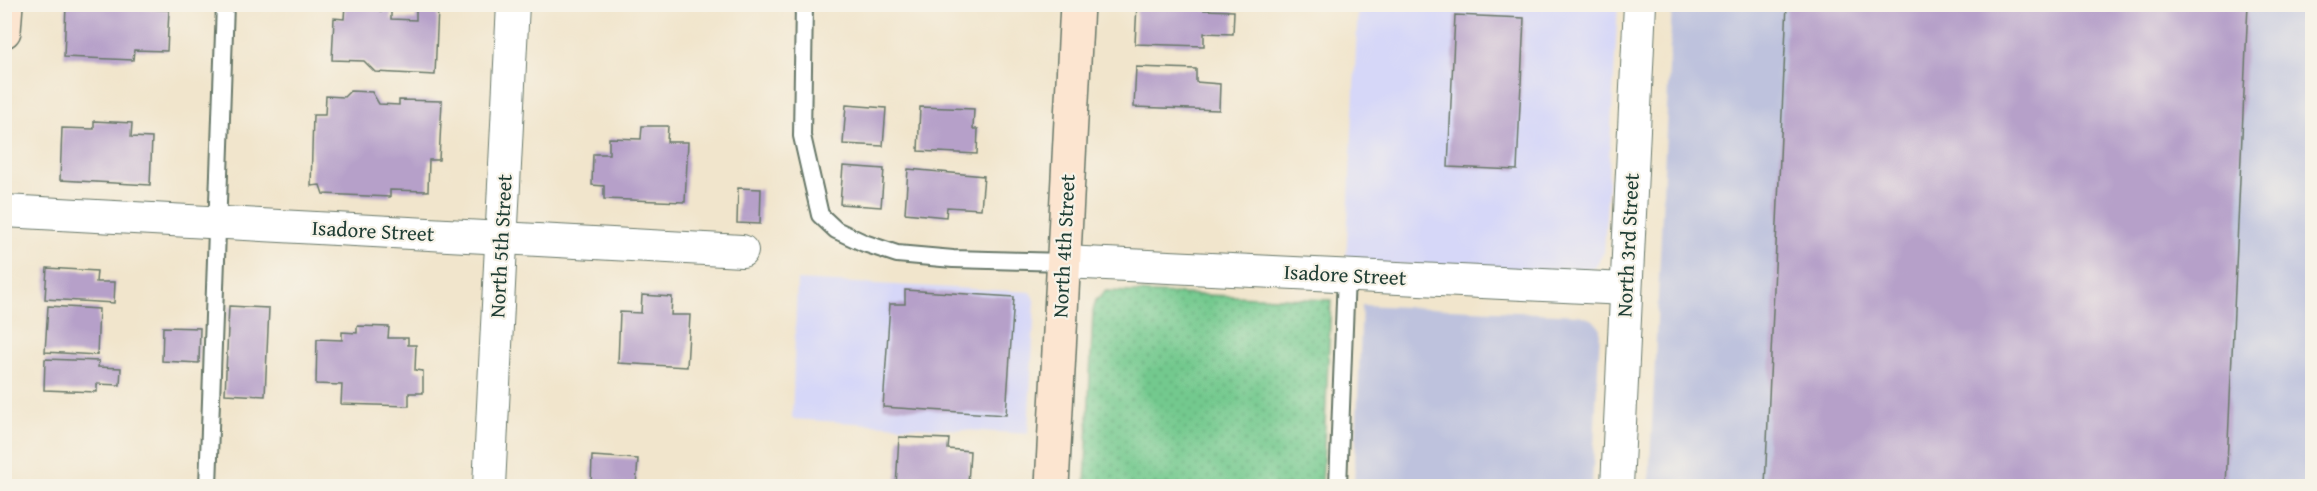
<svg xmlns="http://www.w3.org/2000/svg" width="2317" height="491" font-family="'Gentium Book Plus',serif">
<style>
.built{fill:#d6d7f8}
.industrial{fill:#bec2dd}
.grass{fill:url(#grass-dots);stroke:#498361;stroke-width:1.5}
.building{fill:#b6a0c9}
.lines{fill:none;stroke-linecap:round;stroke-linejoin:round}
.lane-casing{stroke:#687869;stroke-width:20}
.street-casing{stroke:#687869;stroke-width:34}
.secondary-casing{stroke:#687869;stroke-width:36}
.lane{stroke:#fff;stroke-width:16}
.street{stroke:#fff;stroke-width:32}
.secondary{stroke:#fce5d0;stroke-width:33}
.labels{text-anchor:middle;stroke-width:4.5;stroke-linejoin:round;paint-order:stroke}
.street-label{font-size:21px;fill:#1f3d34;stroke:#f7f3e8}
</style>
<defs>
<pattern id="grass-dots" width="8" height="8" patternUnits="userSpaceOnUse" patternTransform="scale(1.5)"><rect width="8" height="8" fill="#73c98e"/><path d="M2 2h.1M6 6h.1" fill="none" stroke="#5ea475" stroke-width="1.8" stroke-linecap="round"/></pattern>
</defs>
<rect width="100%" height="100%" fill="#f7f3e8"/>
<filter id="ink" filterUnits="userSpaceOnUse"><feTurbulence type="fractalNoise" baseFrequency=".0167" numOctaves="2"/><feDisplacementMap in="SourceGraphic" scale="12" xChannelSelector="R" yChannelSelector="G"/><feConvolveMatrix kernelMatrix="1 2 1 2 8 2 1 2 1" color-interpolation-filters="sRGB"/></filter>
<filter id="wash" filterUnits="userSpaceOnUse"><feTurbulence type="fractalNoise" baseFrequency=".008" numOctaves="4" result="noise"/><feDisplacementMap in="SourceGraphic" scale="24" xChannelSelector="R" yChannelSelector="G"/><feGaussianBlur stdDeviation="1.35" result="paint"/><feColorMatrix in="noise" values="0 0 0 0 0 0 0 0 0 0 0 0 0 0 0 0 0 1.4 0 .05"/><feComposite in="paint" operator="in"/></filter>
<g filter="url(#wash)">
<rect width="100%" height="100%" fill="#f1e5cc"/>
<!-- built -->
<g class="built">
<polygon points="1358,5 1618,5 1604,252 1595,267 1574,273 1346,262"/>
<polygon points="797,280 1031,292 1035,303 1028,434 792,419"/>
</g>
<!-- industrial -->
<g class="industrial">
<polygon points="1672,5 2312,5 2312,486 1649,486"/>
<polygon points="1362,305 1579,315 1593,320 1600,328 1592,486 1354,486"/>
</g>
<!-- grass -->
<polygon class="grass" points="1106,291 1331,300 1322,486 1085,486 1093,311 1096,300"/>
<g id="blocks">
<!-- building -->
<g class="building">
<polygon points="90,4 126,4 126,8 169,10 167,51 134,50 133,60 64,57 66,5"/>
<polygon points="345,4 380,4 380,11 391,11 391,19 416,20 416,7 438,8 435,75 375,72 364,61 332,60 334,18 344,19"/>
<polygon points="1137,4 1204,4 1204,10 1234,11 1233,34 1204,33 1204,46 1135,44"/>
<polygon points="1787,4 2248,4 2226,486 1765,486"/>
<polygon points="1455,15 1524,18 1517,170 1448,167"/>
<polygon points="1136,67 1196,69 1196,82 1220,84 1219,110 1134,107"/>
<polygon points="350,91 372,92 379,104 399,105 399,100 442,101 439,160 429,160 428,191 390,190 390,197 323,194 320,185 311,186 313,115 325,115 326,96 344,97"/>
<polygon points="846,105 886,108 883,146 843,144"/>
<polygon points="920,107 974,109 973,129 978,129 977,154 918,151"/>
<polygon points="94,121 132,123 131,137 152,138 150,185 60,180 62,128 94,129"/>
<polygon points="642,126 668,126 667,142 688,142 685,202 604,199 604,186 592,185 593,154 609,154 609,138 641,139"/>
<polygon points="843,166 884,169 881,207 840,204"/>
<polygon points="908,169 984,176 981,209 947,207 946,217 905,213"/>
<polygon points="738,188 761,189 760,224 737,223"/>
<polygon points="47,268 97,271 96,282 115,282 114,303 45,299"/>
<polygon points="905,290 1014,297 1006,415 883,407 890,304 905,304"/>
<polygon points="642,295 672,297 671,315 690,315 687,367 618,363 620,312 641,313"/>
<polygon points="48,306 99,309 97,355 45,352"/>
<polygon points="229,306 269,308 265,396 225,394"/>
<polygon points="357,326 389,327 388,338 408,338 408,345 416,345 415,370 423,371 423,393 409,393 409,406 341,404 342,385 316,384 317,339 342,340 342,332 357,333"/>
<polygon points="163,327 200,328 199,363 162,361"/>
<polygon points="45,359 99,361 98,367 121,368 120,385 97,384 97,392 44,390"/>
<polygon points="899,437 949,439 948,449 970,451 968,484 945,482 944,486 896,486"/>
<polygon points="592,456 638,459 636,486 591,486"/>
</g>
</g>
</g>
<g filter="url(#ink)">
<use href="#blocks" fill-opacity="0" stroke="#687869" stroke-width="1.5"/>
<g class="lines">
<defs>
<g id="lane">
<polyline points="804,4 802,136 820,215 836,230 864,243 897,254 953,259 1064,262"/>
<polyline points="208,486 225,4"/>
<polyline points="1338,486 1346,275"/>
</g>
<g id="street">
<polyline points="4,211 742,251"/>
<polyline points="1064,262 1626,289"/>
<polyline points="489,486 513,4"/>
<polyline points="1617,486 1640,4"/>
</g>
<g id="secondary">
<polyline points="4,31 6,4"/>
<polyline points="1052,486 1077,4"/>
</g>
</defs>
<!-- lane casing -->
<use href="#lane" class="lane-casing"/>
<!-- street casing -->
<use href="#street" class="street-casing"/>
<!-- secondary casing -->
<use href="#secondary" class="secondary-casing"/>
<!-- lane -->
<use href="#lane" class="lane"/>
<!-- street -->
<use href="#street" class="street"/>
<!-- secondary -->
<use href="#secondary" class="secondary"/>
</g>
</g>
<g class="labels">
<!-- street labels -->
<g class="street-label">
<text transform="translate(373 231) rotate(3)" y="7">Isadore Street</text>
<text transform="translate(1628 245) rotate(-87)" y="7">North 3rd Street</text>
<text transform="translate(501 246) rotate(-87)" y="7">North 5th Street</text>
<text transform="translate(1064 246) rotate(-87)" y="7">North 4th Street</text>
<text transform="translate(1345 275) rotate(3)" y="7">Isadore Street</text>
</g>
</g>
<!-- margin -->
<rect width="2317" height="491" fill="none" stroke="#f7f3e8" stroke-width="24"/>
</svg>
